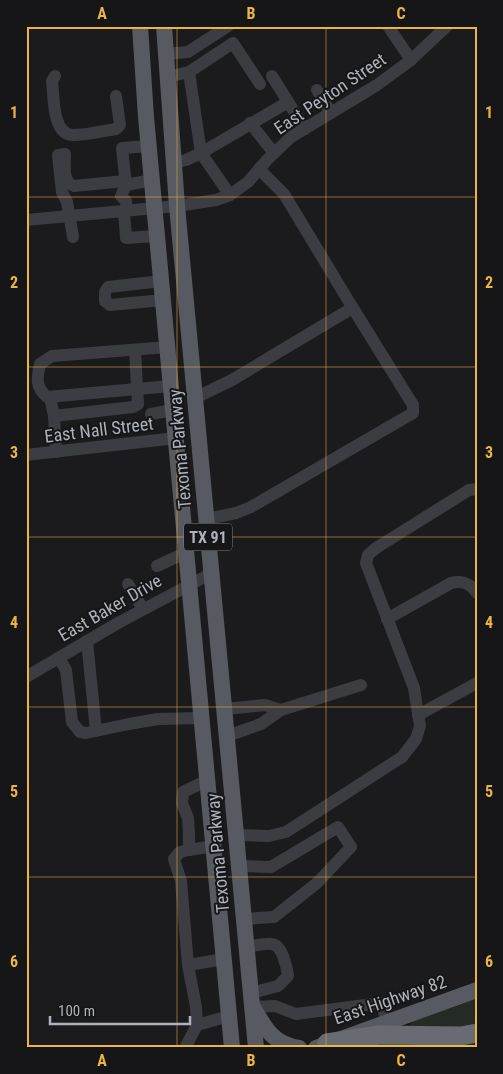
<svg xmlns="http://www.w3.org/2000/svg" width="503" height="1074" font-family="'Roboto Condensed',sans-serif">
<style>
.green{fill:#232b24}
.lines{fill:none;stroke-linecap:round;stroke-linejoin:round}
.minor{stroke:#3c3d42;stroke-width:12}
.major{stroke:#585a61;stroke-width:16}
.highway{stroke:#686b72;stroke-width:19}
.grid{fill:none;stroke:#ebb544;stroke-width:1;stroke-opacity:0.55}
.labels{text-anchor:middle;stroke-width:4;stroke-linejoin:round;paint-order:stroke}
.shield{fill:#161618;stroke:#80838b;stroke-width:1}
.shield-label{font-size:16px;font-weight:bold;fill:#aeb2bc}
.street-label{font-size:18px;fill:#aeb2bc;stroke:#161618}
.neatline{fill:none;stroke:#ebb544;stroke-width:2}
.grid-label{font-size:16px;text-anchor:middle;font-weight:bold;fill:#ebb544}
</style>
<rect width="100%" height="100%" fill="#1b1b1d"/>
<!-- green -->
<g class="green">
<polygon points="477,999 477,1030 410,1028 411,1023 413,1021"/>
<polygon points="477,1040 477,1048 350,1048 377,1042"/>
</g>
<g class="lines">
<!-- minor -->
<g class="minor">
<polyline points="388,26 411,60"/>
<polyline points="165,54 188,52 228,26"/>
<polyline points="189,72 201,153 230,195"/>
<path d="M55 76 52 81C54 96 52 135 73 135 87 135 102 131 116 129L120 125 116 96"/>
<polyline points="272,76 305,129"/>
<polyline points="167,77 189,72 233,43 260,84"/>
<polyline points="317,90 331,113"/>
<polyline points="250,123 274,153"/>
<polyline points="173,163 186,160 201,153 288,102"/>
<polyline points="126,185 122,148 149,146"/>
<polyline points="124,211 126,238 157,236"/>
<polyline points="127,211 126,201 121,196 126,185 152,180"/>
<polyline points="26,220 177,206 216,200 230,195 248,182 267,160 291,137 377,85 411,60 447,26"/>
<path d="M73 237 67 202 62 192 58 155 65 154C65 165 62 182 74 186L125 181"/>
<polyline points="162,281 108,287 105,292 105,301 110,305 163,300"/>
<path d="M168 347 52 356 40 364C37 378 35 387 47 397L171 386"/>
<polyline points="50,397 54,416 56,452"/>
<polyline points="195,398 232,380 349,310 351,305 284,194 259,169"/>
<polyline points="151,414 173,410"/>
<polyline points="54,416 133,407 138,404 135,350"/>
<polyline points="26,455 176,438"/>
<polyline points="207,519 236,513 251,507 413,413 413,405 351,305"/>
<polyline points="157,566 187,552"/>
<polyline points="128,584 143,609"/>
<path d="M387 619 451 583C462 580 470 583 477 593"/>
<polyline points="87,641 96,731"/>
<polyline points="59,658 66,670 72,722 80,732 86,733 129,724 158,719 202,718"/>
<polyline points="26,677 118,623 212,573"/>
<polyline points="225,709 265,705 281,710 261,724 227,736"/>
<polyline points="281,710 361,685"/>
<polyline points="418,715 477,683"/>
<polyline points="208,780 183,792 182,803 188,818 189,833 189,850 214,846"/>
<polyline points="236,835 269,836 286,832 402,757 416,739 420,726 414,688 366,563 368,555 376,548 469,490 477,489"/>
<polyline points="189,850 180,852 174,859 181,881 188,965 224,959"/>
<polyline points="239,866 271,867 338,827 351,847 317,883 274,917 244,919"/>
<path d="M247 947C254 946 264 943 272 944 282 945 287 967 288 976L278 986 251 993"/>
<polyline points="252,1007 275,1006 296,1014 381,1003 387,1022"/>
<polyline points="197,1025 229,1016"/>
<polyline points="185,1048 197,1025 196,1007 188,965"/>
</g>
<!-- major -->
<g class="major">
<polyline points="140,26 146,117 232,1048"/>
<polyline points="164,26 177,206 256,1048"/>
<path d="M254 1009C266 1030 274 1044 299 1048"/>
<polyline points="316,1048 477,990"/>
</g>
<!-- highway -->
<polyline class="highway" points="327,1043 379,1035 461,1036 477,1033"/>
</g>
<!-- grid -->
<path class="grid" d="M177 26V1048M326 26V1048M26 197H477M26 367H477M26 537H477M26 707H477M26 877H477"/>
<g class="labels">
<!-- shield labels -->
<rect class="shield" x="184" y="523.5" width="48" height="27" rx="4"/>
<g class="shield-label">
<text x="208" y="543">TX 91</text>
</g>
<!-- street labels -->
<g class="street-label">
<text transform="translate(330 94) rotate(-34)" y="6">East Peyton Street</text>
<text transform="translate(99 430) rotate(-7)" y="6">East Nall Street</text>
<text transform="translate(180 449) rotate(-95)" y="6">Texoma Parkway</text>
<text transform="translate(110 608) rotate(-30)" y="6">East Baker Drive</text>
<text transform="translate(218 853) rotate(-95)" y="6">Texoma Parkway</text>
<text transform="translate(390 1000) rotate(-19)" y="6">East Highway 82</text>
</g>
</g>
<!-- border -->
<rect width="503" height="1074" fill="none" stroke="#161618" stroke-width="55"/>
<!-- scale -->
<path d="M50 1016v8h140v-8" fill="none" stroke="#aeb2bc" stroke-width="2.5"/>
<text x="58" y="1016" font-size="15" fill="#aeb2bc" stroke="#161618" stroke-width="4" paint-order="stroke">100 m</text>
<rect x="28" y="28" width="448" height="1018" class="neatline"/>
<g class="grid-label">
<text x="102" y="19">A</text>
<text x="251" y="19">B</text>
<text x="401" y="19">C</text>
<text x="14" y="118">1</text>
<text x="489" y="118">1</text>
<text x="14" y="288">2</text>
<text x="489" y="288">2</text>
<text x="14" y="458">3</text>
<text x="489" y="458">3</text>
<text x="14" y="628">4</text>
<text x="489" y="628">4</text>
<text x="14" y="797">5</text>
<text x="489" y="797">5</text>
<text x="14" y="967">6</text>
<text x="489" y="967">6</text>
<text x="102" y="1066">A</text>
<text x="251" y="1066">B</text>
<text x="401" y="1066">C</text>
</g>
</svg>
